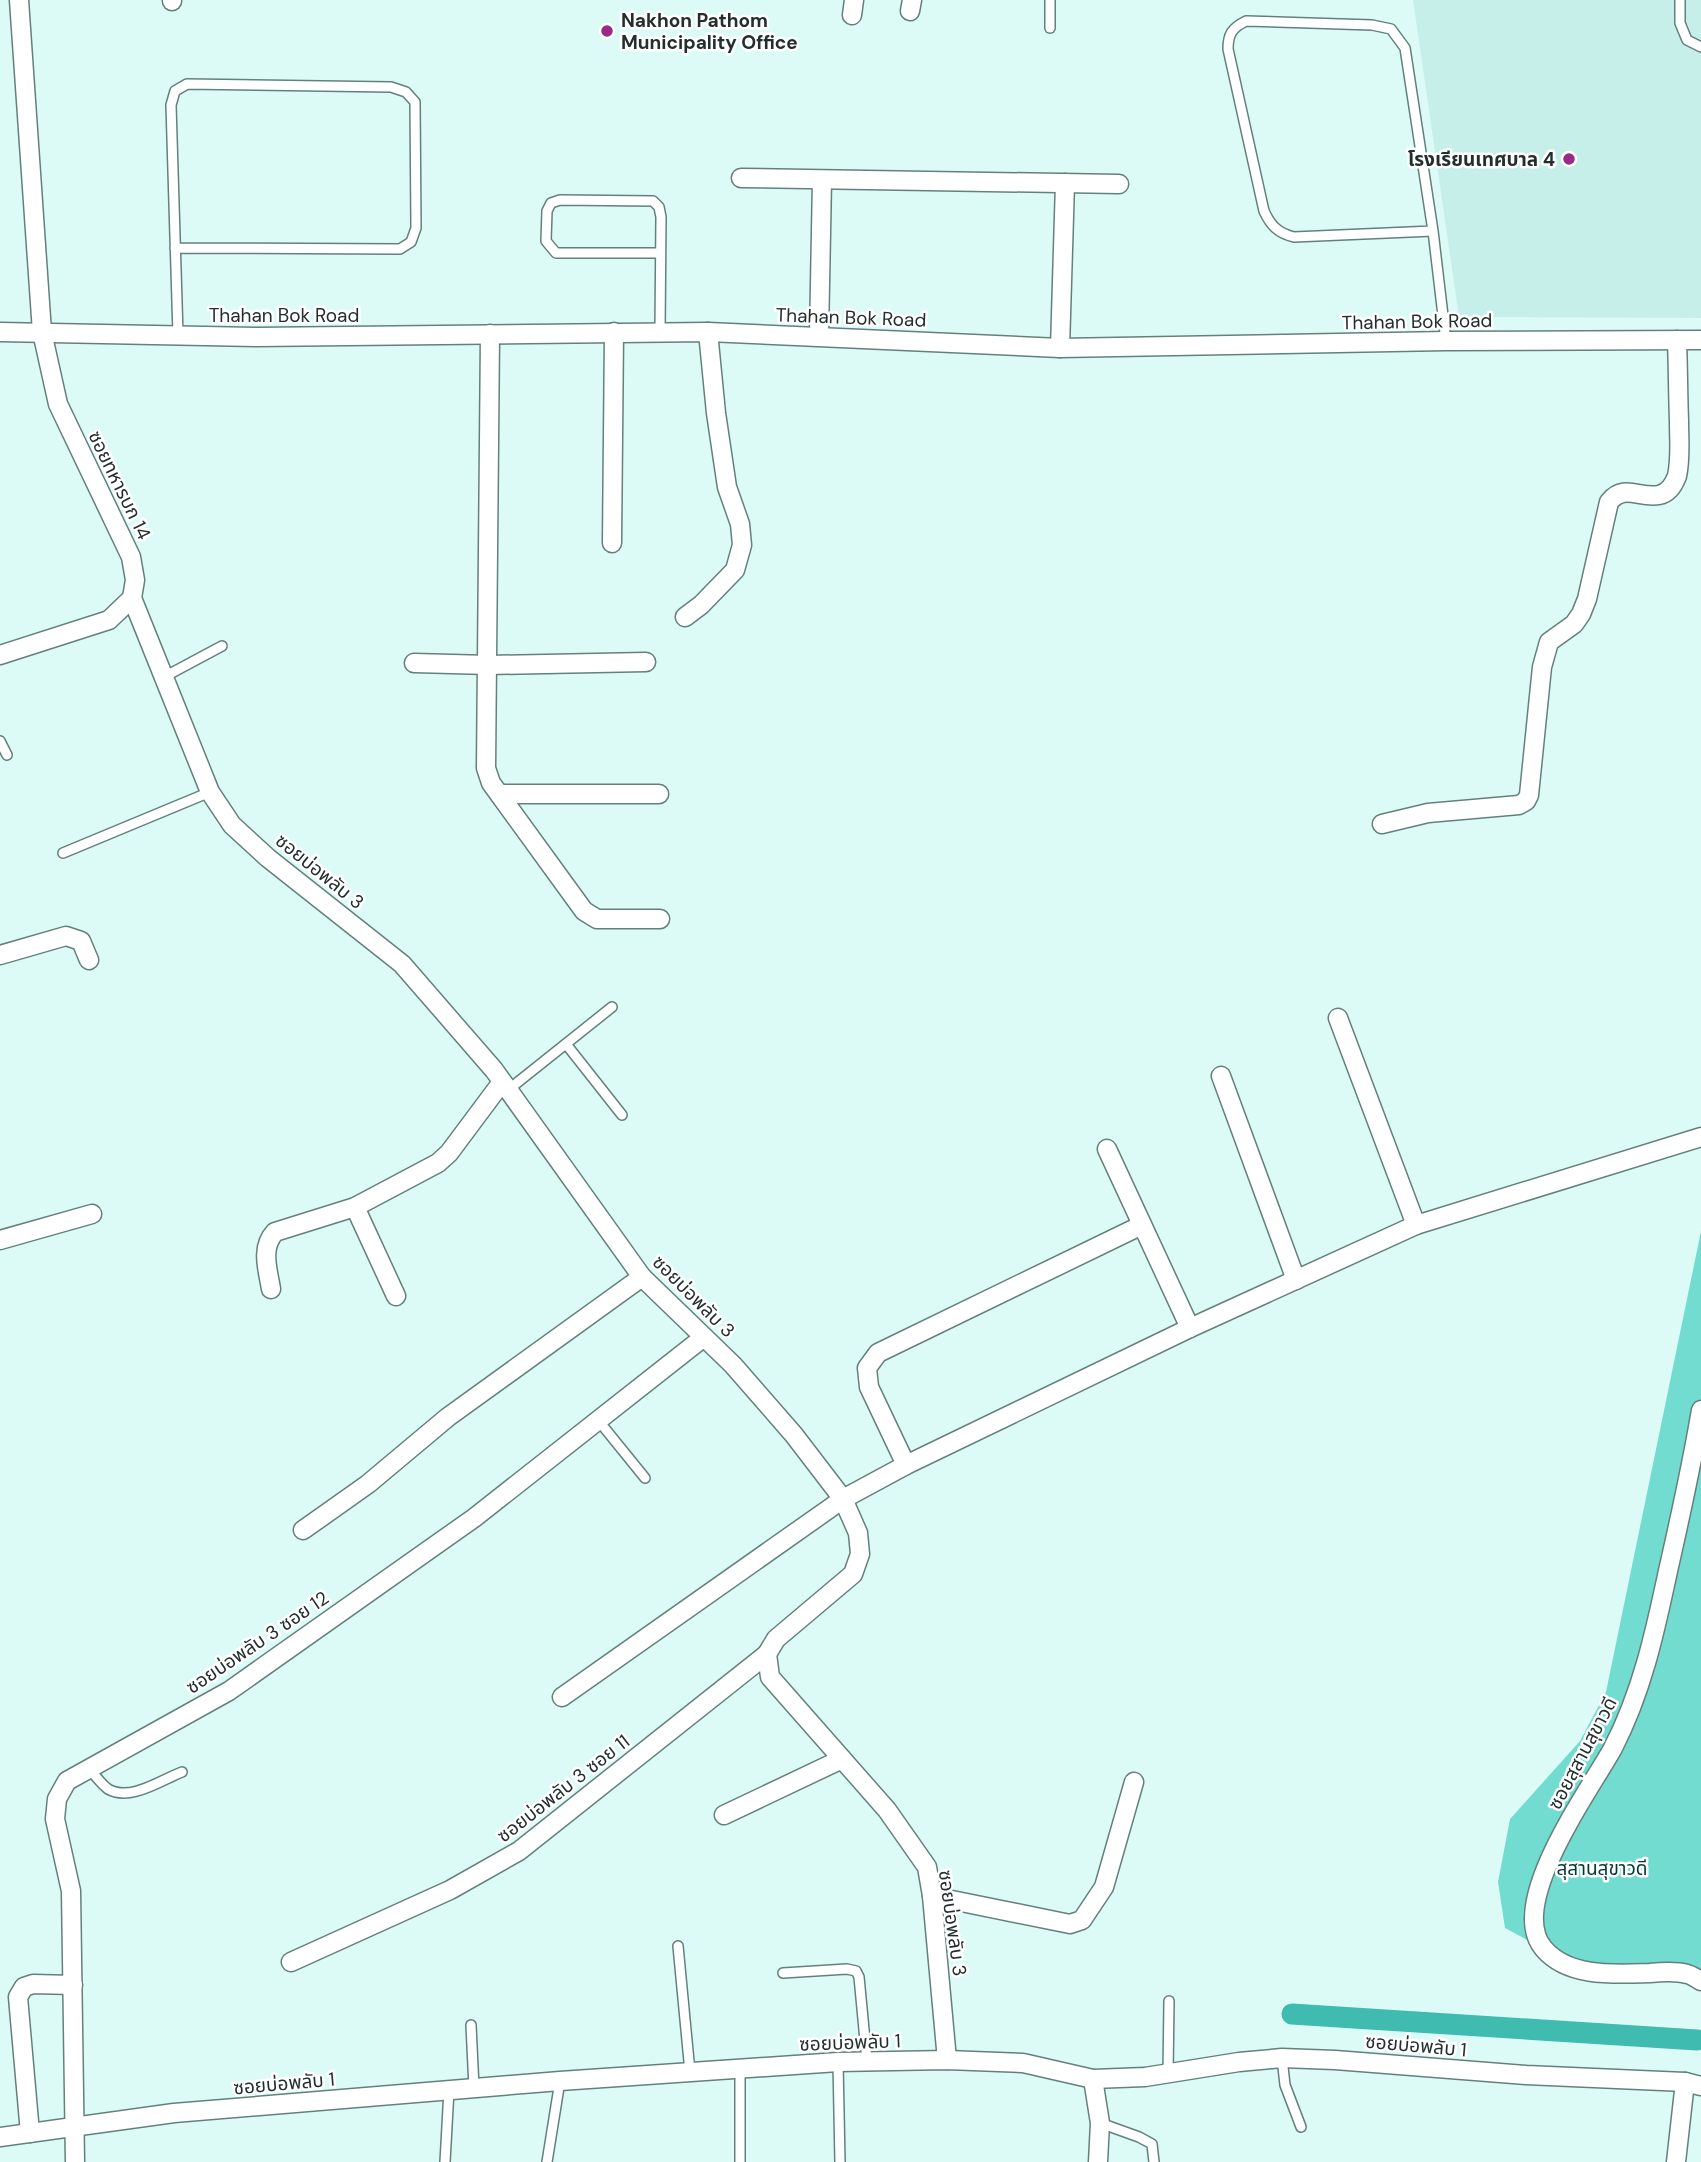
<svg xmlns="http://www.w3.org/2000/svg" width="1701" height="2162" font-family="'DM Sans','Noto Sans Thai',sans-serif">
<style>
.built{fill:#c7efe9}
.green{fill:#72dcd0}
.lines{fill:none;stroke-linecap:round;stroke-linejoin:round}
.canal{stroke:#3fbbaf;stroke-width:21}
.service-casing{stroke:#64807c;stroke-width:12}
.minor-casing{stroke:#64807c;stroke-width:21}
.service{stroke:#fff;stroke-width:9}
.minor{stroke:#fff;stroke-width:18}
.poi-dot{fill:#9a2987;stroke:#fff;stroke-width:2.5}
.labels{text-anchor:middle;stroke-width:5;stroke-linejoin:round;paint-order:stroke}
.poi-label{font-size:19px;font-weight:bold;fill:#232f2d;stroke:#fff;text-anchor:start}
.street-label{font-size:19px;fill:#232f2d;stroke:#fff}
.park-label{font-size:19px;fill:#003934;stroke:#fff}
</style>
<rect width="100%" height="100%" fill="#dcfbf7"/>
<!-- built -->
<polygon class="built" points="1413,0 1701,0 1701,318 1459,317"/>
<!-- green -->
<polygon class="green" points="1701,1231 1701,1981 1613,1974 1542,1948 1505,1928 1498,1882 1510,1819 1580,1741 1606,1692"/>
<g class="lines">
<!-- canal -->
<polyline class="canal" points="1292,2014 1697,2040"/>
<defs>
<g id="service">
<polyline points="1050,0 1050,28"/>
<polyline points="1680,0 1680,23 1687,40 1701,47"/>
<path d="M1433 231 1294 237C1278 233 1271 226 1264 211L1228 49C1228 34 1232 28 1246 21L1372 25 1391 29 1405 48 1433 231 1446 341"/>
<polyline points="175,248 400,249 411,242 416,228 415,102 406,92 391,87 187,84 175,91 171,105 178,335"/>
<polyline points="660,332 661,217 659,207 653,201 560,200 551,203 547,211 546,241 556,253 660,253"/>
<polyline points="164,677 222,646"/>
<polyline points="0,741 7,755"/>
<polyline points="63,853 210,792"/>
<polyline points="566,1044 622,1115"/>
<polyline points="508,1090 612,1007"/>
<polyline points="598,1420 645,1478"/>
<path d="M89 1769C95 1775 101 1784 108 1789 130 1802 161 1780 182 1772"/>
<polyline points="678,1946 690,2072"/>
<polyline points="783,1973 847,1969 856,1971 859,1977 867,2061"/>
<polyline points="471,2025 474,2088"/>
<polyline points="1282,2058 1285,2085 1301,2127"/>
<polyline points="838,2062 840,2162"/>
<polyline points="740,2069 740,2162"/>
<polyline points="1168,2074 1169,2001"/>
<polyline points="1100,2123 1139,2137 1152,2144 1154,2162"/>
<polyline points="445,2162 449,2090"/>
<polyline points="547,2162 560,2081"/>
</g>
<g id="minor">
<polyline points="172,0 172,1"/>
<polyline points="910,11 912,0"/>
<polyline points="852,15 854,0"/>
<polyline points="741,178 1119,184"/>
<polyline points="0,332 256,337 708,332 1060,348 1446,341 1701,340"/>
<polyline points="490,334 486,768 491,783 584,911 597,919 660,919"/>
<polyline points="819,336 822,180"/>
<polyline points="1060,348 1065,183"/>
<polyline points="612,543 614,332"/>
<polyline points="132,598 210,792 232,825 268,858 402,964 494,1070 642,1277 733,1365 794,1435 843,1499 858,1533 860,1554 853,1574 776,1639 767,1654 770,1677 887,1810 927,1867 932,1896 947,2060"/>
<polyline points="685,617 701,605 735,570 742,545 740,524 727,487 716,413 708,332"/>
<polyline points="0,655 109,620 132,598 135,580 131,557 58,404 42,332 19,0"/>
<polyline points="414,663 489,665 646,662"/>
<polyline points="499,794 659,794"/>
<path d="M1382 824 1428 813 1519 805 1526 801 1529 795 1542 667 1549 642 1574 624 1581 614 1587 599 1609 502C1624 483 1640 499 1659 495 1669 493 1674 484 1677 476 1681 458 1679 440 1679 421 1678 394 1678 367 1677 340"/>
<polyline points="0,955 66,936 81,941 89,960"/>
<polyline points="1338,1018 1416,1225"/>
<polyline points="1221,1076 1296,1280"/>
<polyline points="1107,1149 1190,1328"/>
<polyline points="355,1207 396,1296"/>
<polyline points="0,1240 92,1214"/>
<path d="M271 1289C268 1270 260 1248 275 1232L355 1207 438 1163 449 1153 502 1082"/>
<path d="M1701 1410C1692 1464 1680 1518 1668 1571 1655 1632 1642 1692 1613 1748 1590 1790 1505 1905 1544 1949 1569 1978 1616 1974 1650 1973 1661 1972 1676 1971 1687 1974 1692 1975 1697 1979 1701 1981"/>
<polyline points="906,1465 869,1387 867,1368 878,1353 1142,1225"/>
<polyline points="303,1530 368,1484 448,1417 642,1277"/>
<polyline points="562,1697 843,1499 906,1465 1190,1328 1416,1225 1701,1137"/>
<polyline points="724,1815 842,1759"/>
<polyline points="932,1896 1070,1924 1082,1920 1104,1887 1134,1782"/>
<polyline points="291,1962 450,1890 519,1851 767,1654"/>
<polyline points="1093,2079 1100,2123 1098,2162"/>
<polyline points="30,2133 18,1997 24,1987 33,1984 73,1985"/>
<polyline points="0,2137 174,2113 560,2081 838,2062 947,2060 1023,2063 1093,2079 1145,2077 1239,2062 1282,2058 1335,2060 1526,2075 1685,2082 1701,2086"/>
<polyline points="75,2162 71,1891 55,1819 57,1799 67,1781 229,1691 474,1518 704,1337"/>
<polyline points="1676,2162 1685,2082"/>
</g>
</defs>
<!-- service casing -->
<use href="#service" class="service-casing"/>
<!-- minor casing -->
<use href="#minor" class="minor-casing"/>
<!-- service -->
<use href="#service" class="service"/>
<!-- minor -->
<use href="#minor" class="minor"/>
</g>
<!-- markers -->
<g class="poi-dot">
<circle cx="607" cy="31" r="7"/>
<circle cx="1569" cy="159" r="7"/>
</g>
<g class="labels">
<!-- poi labels -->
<g class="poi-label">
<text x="621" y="27">Nakhon Pathom<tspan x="621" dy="22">Municipality Office</tspan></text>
<text x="1555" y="166" text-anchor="end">โรงเรียนเทศบาล 4</text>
</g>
<!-- street labels -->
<g class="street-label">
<text x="284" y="322">Thahan Bok Road</text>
<text transform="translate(851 317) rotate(2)" y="7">Thahan Bok Road</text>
<text transform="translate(1417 321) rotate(-1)" y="7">Thahan Bok Road</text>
<text transform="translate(120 485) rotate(64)" y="7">ซอยทหารบก 14</text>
<text transform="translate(320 871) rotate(39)" y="7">ซอยบ่อพลับ 3</text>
<text transform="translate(694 1296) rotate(45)" y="7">ซอยบ่อพลับ 3</text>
<text transform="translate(257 1642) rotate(-34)" y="7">ซอยบ่อพลับ 3 ซอย 12</text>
<text transform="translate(1582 1753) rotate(-62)" y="7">ซอยสุสานสุขาวดี</text>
<text transform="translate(563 1788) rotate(-38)" y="7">ซอยบ่อพลับ 3 ซอย 11</text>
<text transform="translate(953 1923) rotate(82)" y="7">ซอยบ่อพลับ 3</text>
<text transform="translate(850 2042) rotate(-2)" y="7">ซอยบ่อพลับ 1</text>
<text transform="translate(1416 2045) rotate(5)" y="7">ซอยบ่อพลับ 1</text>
<text transform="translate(284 2083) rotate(-5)" y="7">ซอยบ่อพลับ 1</text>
</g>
<!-- park labels -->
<g class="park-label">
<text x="1602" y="1875">สุสานสุขาวดี</text>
</g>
</g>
</svg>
